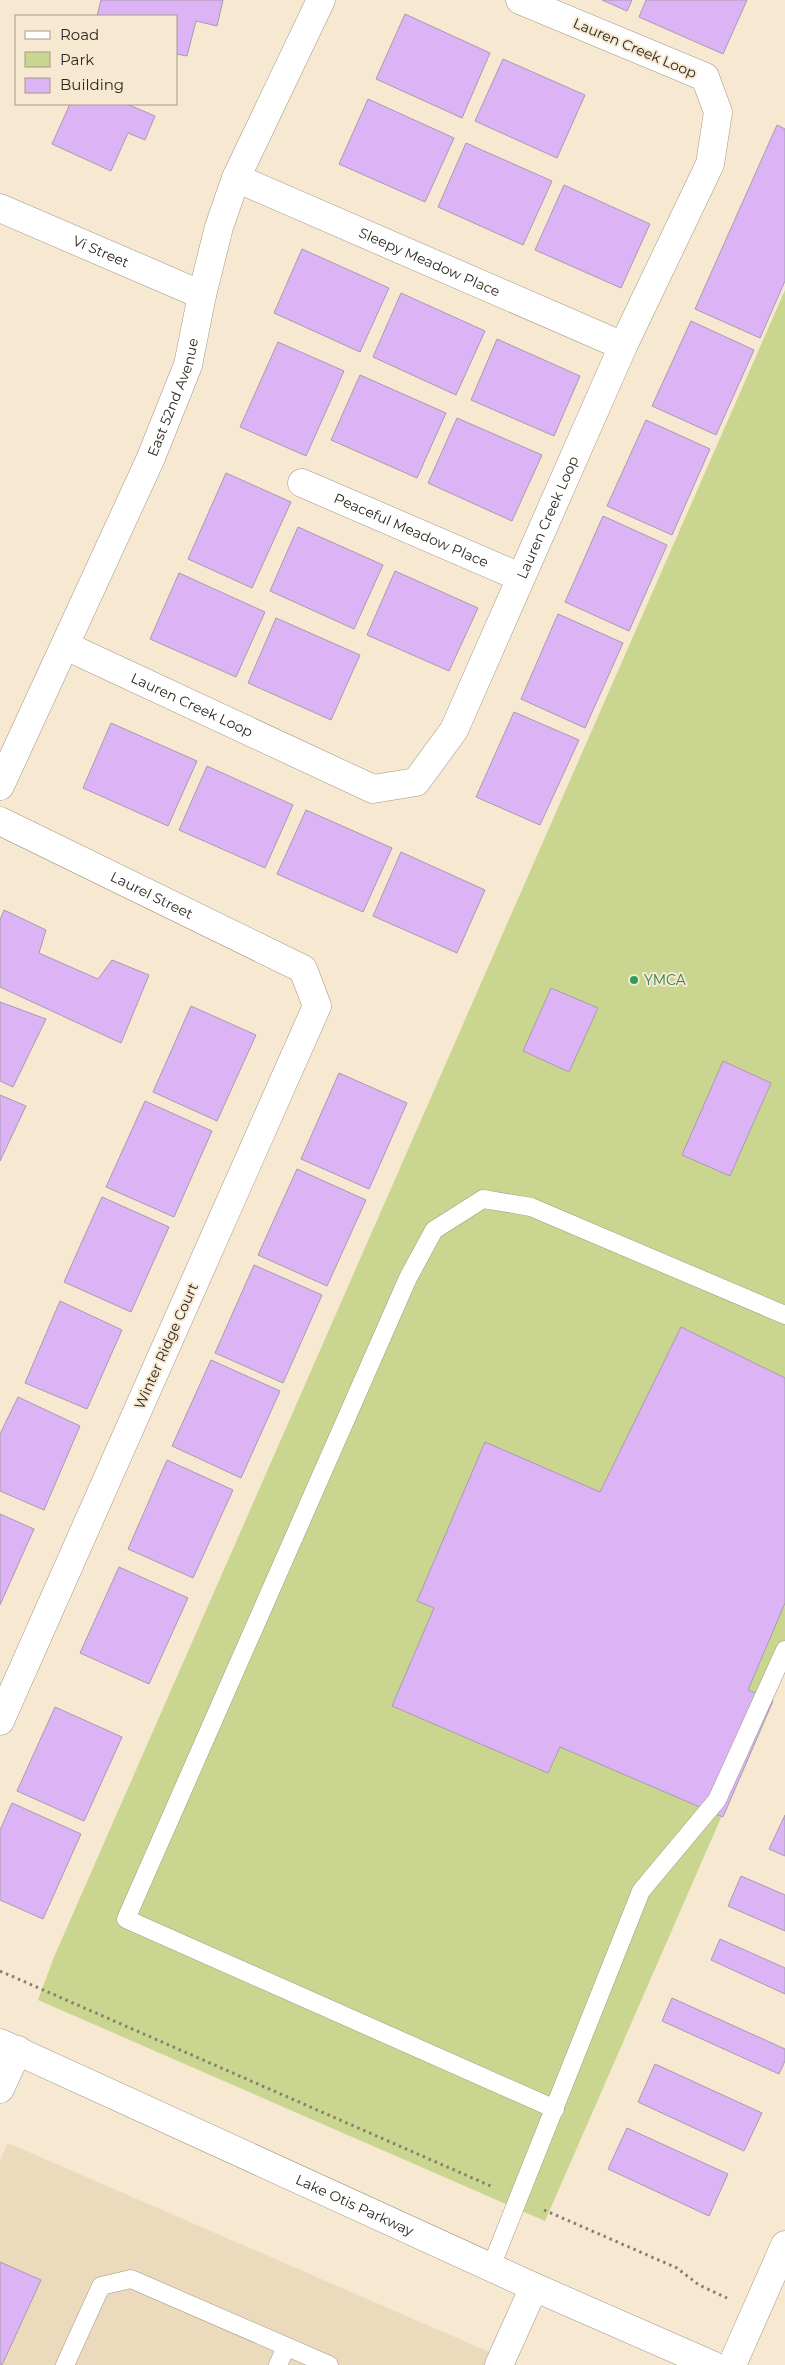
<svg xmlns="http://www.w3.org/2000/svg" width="785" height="2365" font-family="Montserrat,sans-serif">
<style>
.built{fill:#ecdabd}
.green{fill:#cad690}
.building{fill:#dcb4f5;stroke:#a79bb0}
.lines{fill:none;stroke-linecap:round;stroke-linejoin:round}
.lane-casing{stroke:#a49782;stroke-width:19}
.street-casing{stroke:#a49782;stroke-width:29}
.secondary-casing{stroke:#a49782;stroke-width:29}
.path{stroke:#887f70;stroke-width:3;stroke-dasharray:2.5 4;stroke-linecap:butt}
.lane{stroke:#fff;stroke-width:18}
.street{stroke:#fff;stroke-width:28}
.secondary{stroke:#fff;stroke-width:28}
.leisure-dot{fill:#2e9e5b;stroke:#f6e8d1;stroke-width:2}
.labels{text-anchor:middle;stroke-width:4;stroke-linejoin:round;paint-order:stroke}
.street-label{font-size:14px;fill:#2c271e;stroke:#f6e8d1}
.leisure-label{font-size:14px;fill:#27864d;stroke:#f6e8d1;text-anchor:start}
</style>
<rect width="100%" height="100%" fill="#f6e8d1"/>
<!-- built -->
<polygon class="built" points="8,2143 519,2365 0,2365 0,2160"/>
<!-- green -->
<polygon class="green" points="785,290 785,1671 545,2221 38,2000 54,1957"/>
<!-- building -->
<g class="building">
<polygon points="101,0 223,0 217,26 196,21 187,56 176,54 176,16 97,16"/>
<polygon points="602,0 632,0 627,11"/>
<polygon points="646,0 747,0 723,54 639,17"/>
<polygon points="405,14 490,53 462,118 376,79"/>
<polygon points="503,59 585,95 557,158 475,121"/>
<polygon points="368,99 454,138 425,202 339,164"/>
<polygon points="70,104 127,104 155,116 145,140 128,133 111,171 52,144"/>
<polygon points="777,125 785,129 785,281 760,338 695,309"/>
<polygon points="466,143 552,181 523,245 438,207"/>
<polygon points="564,185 650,224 621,288 535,250"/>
<polygon points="302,249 389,288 360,352 274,313"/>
<polygon points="401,293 485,331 456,395 373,357"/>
<polygon points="691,321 754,350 716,435 652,406"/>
<polygon points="497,339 580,376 554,436 471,400"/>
<polygon points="278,342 344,371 306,456 240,427"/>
<polygon points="360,375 446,413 417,478 331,440"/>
<polygon points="457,418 542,455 512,521 428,483"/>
<polygon points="646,420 710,449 672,535 607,506"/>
<polygon points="226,473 291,502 252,588 188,559"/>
<polygon points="603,516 667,545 629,631 565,602"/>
<polygon points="298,527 383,565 354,629 270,591"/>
<polygon points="395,571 478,608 449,671 367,635"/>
<polygon points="179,573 265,612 236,677 150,639"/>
<polygon points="558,614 623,643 585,728 521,699"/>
<polygon points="276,618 360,655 331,720 248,683"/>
<polygon points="514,712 579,740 540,825 476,797"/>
<polygon points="111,723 197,761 168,826 83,788"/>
<polygon points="207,766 293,805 265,868 179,830"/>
<polygon points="306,810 392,848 363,912 277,874"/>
<polygon points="401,852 485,890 457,953 373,916"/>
<polygon points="4,910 46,930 39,953 98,979 112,960 149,975 121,1043 0,987 0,920"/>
<polygon points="551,988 598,1008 569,1072 523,1051"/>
<polygon points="0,1002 46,1019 13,1087 0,1081"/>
<polygon points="191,1006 256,1035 217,1121 153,1092"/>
<polygon points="723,1061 771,1083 730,1176 682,1155"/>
<polygon points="339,1073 407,1103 369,1189 301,1159"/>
<polygon points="0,1095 26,1106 0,1161"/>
<polygon points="145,1101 212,1131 174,1217 106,1187"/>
<polygon points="297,1169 366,1200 327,1286 258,1255"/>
<polygon points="102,1197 169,1227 131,1312 64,1282"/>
<polygon points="254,1265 322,1295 283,1383 215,1353"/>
<polygon points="60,1301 122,1330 87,1409 25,1383"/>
<polygon points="681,1327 785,1378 785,1603 748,1690 773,1701 723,1817 560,1747 548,1773 392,1706 434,1608 417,1601 485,1442 600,1492"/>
<polygon points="211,1360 280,1391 241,1478 172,1446"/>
<polygon points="18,1397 80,1426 44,1510 0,1491 0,1434"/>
<polygon points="167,1460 233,1490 193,1578 128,1549"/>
<polygon points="0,1514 34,1529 0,1605"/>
<polygon points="119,1567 188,1598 149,1684 80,1653"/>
<polygon points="55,1707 122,1737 84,1821 17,1791"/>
<polygon points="12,1803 81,1834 43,1919 0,1900 0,1830"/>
<polygon points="785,1815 785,1856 769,1849"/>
<polygon points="741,1876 785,1895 785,1931 728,1906"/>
<polygon points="720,1939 785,1968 785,1994 711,1960"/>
<polygon points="672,1998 785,2049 785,2061 779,2074 662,2021"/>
<polygon points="655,2064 762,2113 744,2151 638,2102"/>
<polygon points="627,2128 728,2174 709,2216 608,2169"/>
<polygon points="0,2262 41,2280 2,2365 0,2365"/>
</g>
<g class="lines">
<defs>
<g id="lane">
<polyline points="555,2109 126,1919 408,1278 434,1230 483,1199 531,1207 785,1315"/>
<polyline points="491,2267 641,1891 717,1800 785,1650"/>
<polyline points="65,2365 101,2286 131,2279 329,2365"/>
<polyline points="278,2365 286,2347"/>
</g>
<g id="street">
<path id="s1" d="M236 178 623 346"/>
<path id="s2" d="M0 208 202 295"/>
<path id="s3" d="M302 483 520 577"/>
<path id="s4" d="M66 646 373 789 416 782 454 730 623 346 710 164 718 112 705 77 520 0"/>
<path id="s5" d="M0 786 150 460 188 365 202 295 219 227 236 178 321 0"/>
<path id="s6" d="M0 821 303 969 317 1006 0 1721"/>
<polyline points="0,2089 18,2050"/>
<polyline points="732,2365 785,2245"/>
</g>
<g id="secondary">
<path id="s7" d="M0 2043 534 2287 712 2365"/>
<polyline points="499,2365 534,2287"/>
</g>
</defs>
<!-- lane casing -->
<use href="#lane" class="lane-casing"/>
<!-- street casing -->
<use href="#street" class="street-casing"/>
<!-- secondary casing -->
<use href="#secondary" class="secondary-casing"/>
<!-- path -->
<g class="path">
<polyline points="0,1971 493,2187"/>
<polyline points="544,2210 677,2268 699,2285 727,2298"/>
</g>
<!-- lane -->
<use href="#lane" class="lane"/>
<!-- street -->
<use href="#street" class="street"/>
<!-- secondary -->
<use href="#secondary" class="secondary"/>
</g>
<!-- markers -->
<circle class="leisure-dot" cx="634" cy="980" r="5"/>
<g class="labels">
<!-- street labels -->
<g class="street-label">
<text transform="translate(635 48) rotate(23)" y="5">Lauren Creek Loop</text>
<text dy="5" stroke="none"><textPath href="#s2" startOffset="110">Vi Street</textPath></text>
<text dy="5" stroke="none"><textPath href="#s1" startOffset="211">Sleepy Meadow Place</textPath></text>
<text dy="5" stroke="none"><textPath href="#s5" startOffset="426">East 52nd Avenue</textPath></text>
<text dy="5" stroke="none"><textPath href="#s4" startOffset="679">Lauren Creek Loop</textPath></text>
<text dy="5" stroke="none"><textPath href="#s3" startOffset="119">Peaceful Meadow Place</textPath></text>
<text dy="5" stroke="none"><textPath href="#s4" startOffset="139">Lauren Creek Loop</textPath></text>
<text dy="5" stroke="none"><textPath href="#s6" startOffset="169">Laurel Street</textPath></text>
<text transform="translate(166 1346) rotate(-66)" y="5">Winter Ridge Court</text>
<text dy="5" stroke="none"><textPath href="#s7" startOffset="390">Lake Otis Parkway</textPath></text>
</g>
<!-- leisure labels -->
<g class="leisure-label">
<text x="644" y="985">YMCA</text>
</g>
</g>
<!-- legend -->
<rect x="15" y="15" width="162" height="90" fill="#f6e8d1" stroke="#a59b89"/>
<rect x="25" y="31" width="25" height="8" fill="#ffffff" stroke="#a59b89"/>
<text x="60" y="40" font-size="15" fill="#2c271e">Road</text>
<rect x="25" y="52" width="25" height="15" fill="#cad690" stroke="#a59b89"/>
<text x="60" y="65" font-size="15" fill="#2c271e">Park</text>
<rect x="25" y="78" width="25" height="15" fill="#dcb4f5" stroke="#a59b89"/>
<text x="60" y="90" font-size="15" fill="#2c271e">Building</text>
</svg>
